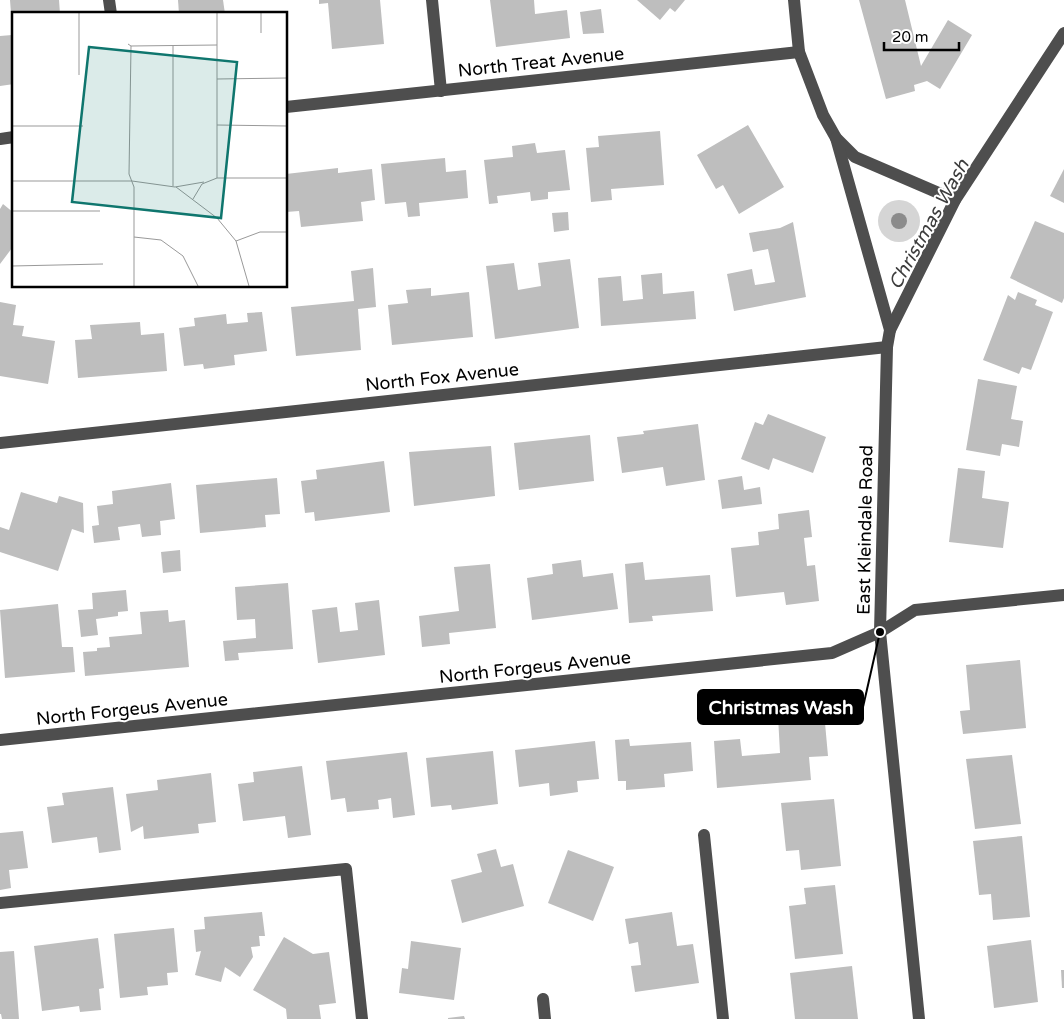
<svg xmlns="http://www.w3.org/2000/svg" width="1064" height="1019" font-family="'Varela Round',sans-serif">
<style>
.green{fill:#d5d5d5}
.building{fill:#bebebe}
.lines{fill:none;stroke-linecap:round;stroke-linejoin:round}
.minor{stroke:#4e4e4e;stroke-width:12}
.tree{fill:#8b8b8b}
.labels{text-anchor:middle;stroke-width:4;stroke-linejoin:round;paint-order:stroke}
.street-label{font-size:18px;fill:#000;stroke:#fff}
.water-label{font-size:19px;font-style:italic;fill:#3d3d3d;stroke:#fff}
.inset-road{fill:none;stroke:#999;stroke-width:1}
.view{fill:#0f766e;fill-opacity:0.15;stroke:#0f766e;stroke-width:2.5}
.inset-edge{fill:none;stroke:#000;stroke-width:2.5}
.leader{fill:none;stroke:#000;stroke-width:2}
.callout-dot{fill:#000;stroke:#fff;stroke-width:2}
.callout{fill:#000;stroke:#000;stroke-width:2}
.callout-label{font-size:19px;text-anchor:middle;font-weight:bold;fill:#fff}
</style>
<rect width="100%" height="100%" fill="#fff"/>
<!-- green -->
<circle class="green" cx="899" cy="221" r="21"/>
<!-- building -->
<g class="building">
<polygon points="10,0 59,0 60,14 14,14 14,16 11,13"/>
<polygon points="178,0 223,0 225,14 179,14"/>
<polygon points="319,0 380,0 384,44 332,49 328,3 319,4"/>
<polygon points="490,0 534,0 535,14 567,10 570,38 496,47"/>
<polygon points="637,0 685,0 675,12 670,8 660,20"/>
<polygon points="859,0 905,0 921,66 948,20 972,35 940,89 927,81 914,85 915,91 886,99"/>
<polygon points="601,9 604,33 583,34 580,12"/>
<polygon points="12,35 14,84 0,86 0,36"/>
<polygon points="748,125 784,187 739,214 723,185 716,189 697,155"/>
<polygon points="660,131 664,185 611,189 612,200 591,202 586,148 599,147 598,136"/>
<polygon points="535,143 537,153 565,150 570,190 548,192 548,199 531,201 530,192 497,196 498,203 489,204 484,160 513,157 512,146"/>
<polygon points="445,158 446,172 466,170 468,198 419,203 420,216 408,217 406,202 385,204 381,164"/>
<polygon points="338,168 338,173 372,169 375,200 361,202 363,221 301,227 299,211 286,212 286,174"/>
<polygon points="1064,169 1064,203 1050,196"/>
<polygon points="3,204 14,213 14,249 12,248 0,264 0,209"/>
<polygon points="568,212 569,230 554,232 552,213"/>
<polygon points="1035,221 1064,233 1064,298 1062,303 1010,278"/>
<polygon points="793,222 806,297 734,311 727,274 752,269 755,285 775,282 768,249 753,252 749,233 780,228"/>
<polygon points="570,259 579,328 495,339 486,266 514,263 518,290 541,286 538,263"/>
<polygon points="373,268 376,307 358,309 361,350 296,356 291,307 354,301 351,271"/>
<polygon points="662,273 663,294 694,291 696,319 601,326 598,278 621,276 623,301 643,299 641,275"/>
<polygon points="431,288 431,296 469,292 473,337 392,345 388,305 408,303 406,290"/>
<polygon points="1018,292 1037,300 1035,305 1053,312 1031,370 1022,367 1019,374 983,360 1008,295 1015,300"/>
<polygon points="0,302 16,305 13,325 24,326 22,336 55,341 48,384 0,376"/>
<polygon points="262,312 267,351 234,355 235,365 204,369 203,364 184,366 179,328 195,326 194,318 226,314 227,324 248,322 247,313"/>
<polygon points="140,322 141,335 164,333 167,371 78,378 75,340 92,339 90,325"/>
<polygon points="978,379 1017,386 1011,419 1023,421 1019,447 1002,444 1000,456 966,450"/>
<polygon points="768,414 826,437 813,473 773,458 769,470 741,459 755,422 763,425"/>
<polygon points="698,424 705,480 666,486 663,467 622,473 617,437 644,434 643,431"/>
<polygon points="590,435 594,481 519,490 514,443"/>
<polygon points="491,446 495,496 414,506 409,452"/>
<polygon points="384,461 390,512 315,521 314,512 305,513 301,481 317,479 316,470"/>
<polygon points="958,468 985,471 982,498 1009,502 1003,548 949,542"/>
<polygon points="742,476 744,490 760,487 762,504 722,509 718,480"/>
<polygon points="277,478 280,514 265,515 266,527 200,533 196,485"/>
<polygon points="171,483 175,519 160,521 161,535 142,537 140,524 118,527 120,540 94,543 92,526 99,525 97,506 113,504 112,491"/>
<polygon points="21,492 57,503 59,496 83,503 84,533 72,529 58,571 0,552 0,527 9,530"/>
<polygon points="809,510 812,537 804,538 807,566 815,565 819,601 786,605 784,592 736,597 731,548 759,545 758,532 779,529 778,514"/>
<polygon points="180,550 181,571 163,573 161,552"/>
<polygon points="581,560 583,577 613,573 618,609 532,620 527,578 553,574 552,564"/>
<polygon points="643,562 645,580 710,575 713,611 652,616 653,621 629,623 625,564"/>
<polygon points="490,564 496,628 449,633 450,644 422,647 419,616 459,611 454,567"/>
<polygon points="288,583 293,649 238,653 239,660 225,661 223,641 256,638 255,619 237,620 235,587"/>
<polygon points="126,590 128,611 118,612 118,616 96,619 98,635 81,637 78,610 93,609 92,593"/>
<polygon points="379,600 385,655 318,663 312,610 337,607 340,632 358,630 355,603"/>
<polygon points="58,604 62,647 73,647 75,672 5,678 0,610"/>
<polygon points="168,610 169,622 185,620 189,667 85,676 83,652 97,651 97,648 110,647 109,637 142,634 140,612"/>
<polygon points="1020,660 1026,728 963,734 960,711 970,710 966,665"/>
<polygon points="824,712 828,756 809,757 811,780 717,788 714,741 740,739 742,756 780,753 778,716"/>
<polygon points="629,739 630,746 691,742 693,771 664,774 665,787 626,790 626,781 618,781 615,740"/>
<polygon points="595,741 599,779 577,781 578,792 550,796 549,783 519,787 515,750"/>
<polygon points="493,751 498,804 452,810 451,805 431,807 426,758"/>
<polygon points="407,752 415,815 393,818 391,798 378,800 379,809 347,812 345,798 331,800 326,761"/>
<polygon points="1012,755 1021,824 975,829 966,759"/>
<polygon points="302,766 311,835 288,838 285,816 243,821 238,784 254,782 253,772"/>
<polygon points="211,773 216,822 198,824 199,833 144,839 143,826 131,832 126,794 158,790 157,780"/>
<polygon points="113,787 121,850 99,853 97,837 52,843 47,807 64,805 62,793"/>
<polygon points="834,799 841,866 801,870 799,850 786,851 781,803"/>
<polygon points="23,831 28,868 9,870 11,888 0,890 0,833"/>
<polygon points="1022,836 1030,917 993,920 991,894 979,895 973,841"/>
<polygon points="496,849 501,867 513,864 524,906 462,923 451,880 482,872 477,854"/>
<polygon points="568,850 614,867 593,921 548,903"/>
<polygon points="835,885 843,954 795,959 789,906 806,904 804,888"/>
<polygon points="262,912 265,936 259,936 260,946 251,947 253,957 240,977 225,967 221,982 195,975 201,951 196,952 194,930 205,929 204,917"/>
<polygon points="672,912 677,946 693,944 699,983 635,992 631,966 641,965 638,942 629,944 625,919"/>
<polygon points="174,928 178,972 167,973 168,985 147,987 148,995 120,998 114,934"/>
<polygon points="284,937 313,954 329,952 336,1003 319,1005 321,1019 287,1019 286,1009 253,990"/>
<polygon points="98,938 104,988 99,989 101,1010 80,1012 79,1006 42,1011 34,946"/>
<polygon points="1031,940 1038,1002 994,1008 987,946"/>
<polygon points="411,941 461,948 454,1000 399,993 402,968 408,969"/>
<polygon points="14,951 19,1019 2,1019 1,1014 0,1014 0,952"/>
<polygon points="852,966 858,1019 795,1019 790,973"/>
<polygon points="1061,970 1064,970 1064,988 1062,988"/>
<polygon points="464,1016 465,1019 448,1019 448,1018"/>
</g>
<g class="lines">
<!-- minor -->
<g class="minor">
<polyline points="109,0 111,14"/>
<polyline points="432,0 441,91"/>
<polyline points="794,0 799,52 823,115 836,138 855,157 955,200"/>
<polyline points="286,107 799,52"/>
<polyline points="836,138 890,330 887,347 880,632 919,1019"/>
<polyline points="0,139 14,137"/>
<polyline points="890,330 955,200 1064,33"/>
<polyline points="0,443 887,347"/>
<polyline points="0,740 832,653 880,632 915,610 1064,595"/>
<polyline points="704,835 723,1019"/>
<polyline points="0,903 346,869 362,1019"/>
<polyline points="543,999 545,1019"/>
</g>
</g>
<!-- trees -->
<circle class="tree" cx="899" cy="221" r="8"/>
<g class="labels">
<!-- street labels -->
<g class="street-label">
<text transform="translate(541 62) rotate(-6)" y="6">North Treat Avenue</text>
<text transform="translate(442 377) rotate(-6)" y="6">North Fox Avenue</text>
<text transform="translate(865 530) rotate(-89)" y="6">East Kleindale Road</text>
<text transform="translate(535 667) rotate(-6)" y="6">North Forgeus Avenue</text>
<text transform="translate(132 709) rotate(-6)" y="6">North Forgeus Avenue</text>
</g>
<!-- water labels -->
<g class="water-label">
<text transform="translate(928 224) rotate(-61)" y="7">Christmas Wash</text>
</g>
</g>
<!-- overview -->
<g transform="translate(12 12)">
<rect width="275" height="275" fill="#fff"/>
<path class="inset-road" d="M205 1V166M249 21V1M116 32 119 34 117 162 122 175V274M161 33V174M119 34 205 33M67 63V1M205 67 275 66M205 113 275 114M0 114H71M0 169H120L163 175 192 170M164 175 205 206 224 229 237 274M181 187 190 172 205 166H275M0 199H88M122 225 149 228 171 244 186 274M224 229 248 220H275M0 254 91 252"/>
<path class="view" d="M77 35 225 50 209 206 60 190Z"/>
<rect width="275" height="275" class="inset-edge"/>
</g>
<!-- callouts -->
<path class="leader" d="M880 632L863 707"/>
<circle class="callout-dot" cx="880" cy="632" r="5"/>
<rect class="callout" x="698" y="690" width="165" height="34" rx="5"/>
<g class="callout-label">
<text x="781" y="714">Christmas Wash</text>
</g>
<!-- scale -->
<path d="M884 42v8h75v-8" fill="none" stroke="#000000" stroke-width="2.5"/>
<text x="892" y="42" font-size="15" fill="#000000" stroke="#ffffff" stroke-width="4" paint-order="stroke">20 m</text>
</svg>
